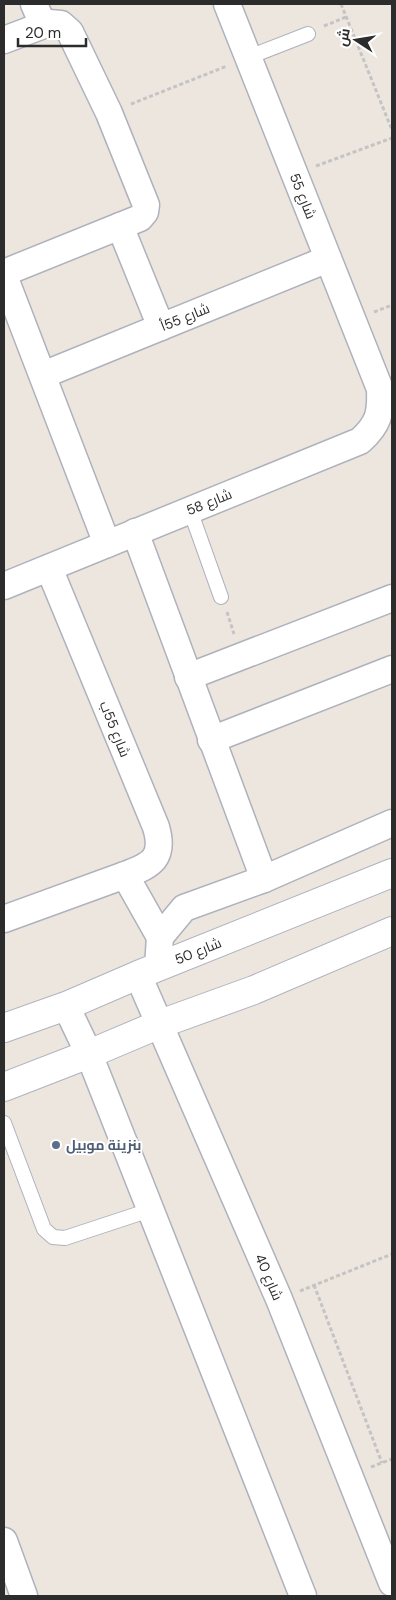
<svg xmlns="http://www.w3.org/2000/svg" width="396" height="1600" font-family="'DM Sans',Cairo,sans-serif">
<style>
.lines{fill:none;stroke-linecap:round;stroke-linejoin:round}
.lane-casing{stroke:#afb2bc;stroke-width:16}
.street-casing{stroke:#afb2bc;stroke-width:29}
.secondary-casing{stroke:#afb2bc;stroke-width:30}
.path{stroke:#c4c4c4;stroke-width:3;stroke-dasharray:4 2.5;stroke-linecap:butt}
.lane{stroke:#fff;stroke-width:14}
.street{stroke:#fff;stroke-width:26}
.secondary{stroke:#fff;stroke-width:28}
.service-dot{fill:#5c6f8a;stroke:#fff;stroke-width:2}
.labels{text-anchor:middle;stroke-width:4;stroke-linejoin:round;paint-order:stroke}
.street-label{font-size:14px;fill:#2c2c2c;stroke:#fff}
.service-label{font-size:14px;font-weight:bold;fill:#4e5e75;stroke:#fff;text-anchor:start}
</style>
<rect width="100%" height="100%" fill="#ede6df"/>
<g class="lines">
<defs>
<g id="lane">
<polyline points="249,57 308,34"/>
<polyline points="190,510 221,597"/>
<polyline points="4,1123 44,1229 53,1237 65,1238 150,1210"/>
</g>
<g id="street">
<polyline points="34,4 43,25"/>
<polyline points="4,40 49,23 61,24 70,32 109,113 146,205 145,212 140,218 11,270 7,274 6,281 107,544"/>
<polyline points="120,226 161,327"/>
<polyline points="43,375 328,259"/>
<polyline points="135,532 264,879"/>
<path d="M49 568 156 827C165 858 152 865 125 875"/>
<path d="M4 586 360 441C379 424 381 413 380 389L227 4"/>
<polyline points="188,677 392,598"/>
<polyline points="211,740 392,669"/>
<polyline points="4,919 125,875 160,937"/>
<polyline points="158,967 160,937 184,908 264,879 392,823"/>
<polyline points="138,975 279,1299 392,1583"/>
<polyline points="66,1006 89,1054 303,1596"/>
<polyline points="4,1541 24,1596"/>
</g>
<g id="secondary">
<polyline points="4,1028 66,1006 138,975 392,873"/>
<polyline points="4,1087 89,1054 160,1024 254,990 392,931"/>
</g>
</defs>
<!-- lane casing -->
<use href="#lane" class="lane-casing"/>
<!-- street casing -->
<use href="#street" class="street-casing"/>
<!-- secondary casing -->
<use href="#secondary" class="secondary-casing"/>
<!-- path -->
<g class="path">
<polyline points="341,4 392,130"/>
<polyline points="324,26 346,17"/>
<polyline points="131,104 227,66"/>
<polyline points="316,166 392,138"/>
<polyline points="374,312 392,305"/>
<polyline points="227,612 234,634"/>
<polyline points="314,1285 382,1463"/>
<polyline points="300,1291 392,1254"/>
<polyline points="371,1467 392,1459"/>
</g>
<!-- lane -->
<use href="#lane" class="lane"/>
<!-- street -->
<use href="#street" class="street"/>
<!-- secondary -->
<use href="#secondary" class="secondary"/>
</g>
<!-- markers -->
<circle class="service-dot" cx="56" cy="1145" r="5"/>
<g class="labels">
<!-- street labels -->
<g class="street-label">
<text transform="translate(303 196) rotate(68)" y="5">شارع 55</text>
<text transform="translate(185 317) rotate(-22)" y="5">شارع 55أ</text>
<text transform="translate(209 502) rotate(-22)" y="5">شارع 58</text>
<text transform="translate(115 729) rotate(68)" y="5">شارع 55ب</text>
<text transform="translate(198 951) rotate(-22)" y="5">شارع 50</text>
<text transform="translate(269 1277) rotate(67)" y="5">شارع 40</text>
</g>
<!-- service labels -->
<g class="service-label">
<text x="66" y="1150">بنزينة موبيل</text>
</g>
</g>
<!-- border -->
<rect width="396" height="1600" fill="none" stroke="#2c2c2c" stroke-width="10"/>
<!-- north arrow -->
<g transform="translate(356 40) rotate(282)" stroke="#ffffff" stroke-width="4" paint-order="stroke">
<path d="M0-4L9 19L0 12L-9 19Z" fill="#2c2c2c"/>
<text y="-8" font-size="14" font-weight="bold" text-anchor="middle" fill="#2c2c2c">ش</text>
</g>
<!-- scale -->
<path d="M18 38v8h68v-8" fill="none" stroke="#2c2c2c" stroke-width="2.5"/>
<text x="25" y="38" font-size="15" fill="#2c2c2c" stroke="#ffffff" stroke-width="4" paint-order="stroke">20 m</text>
</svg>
